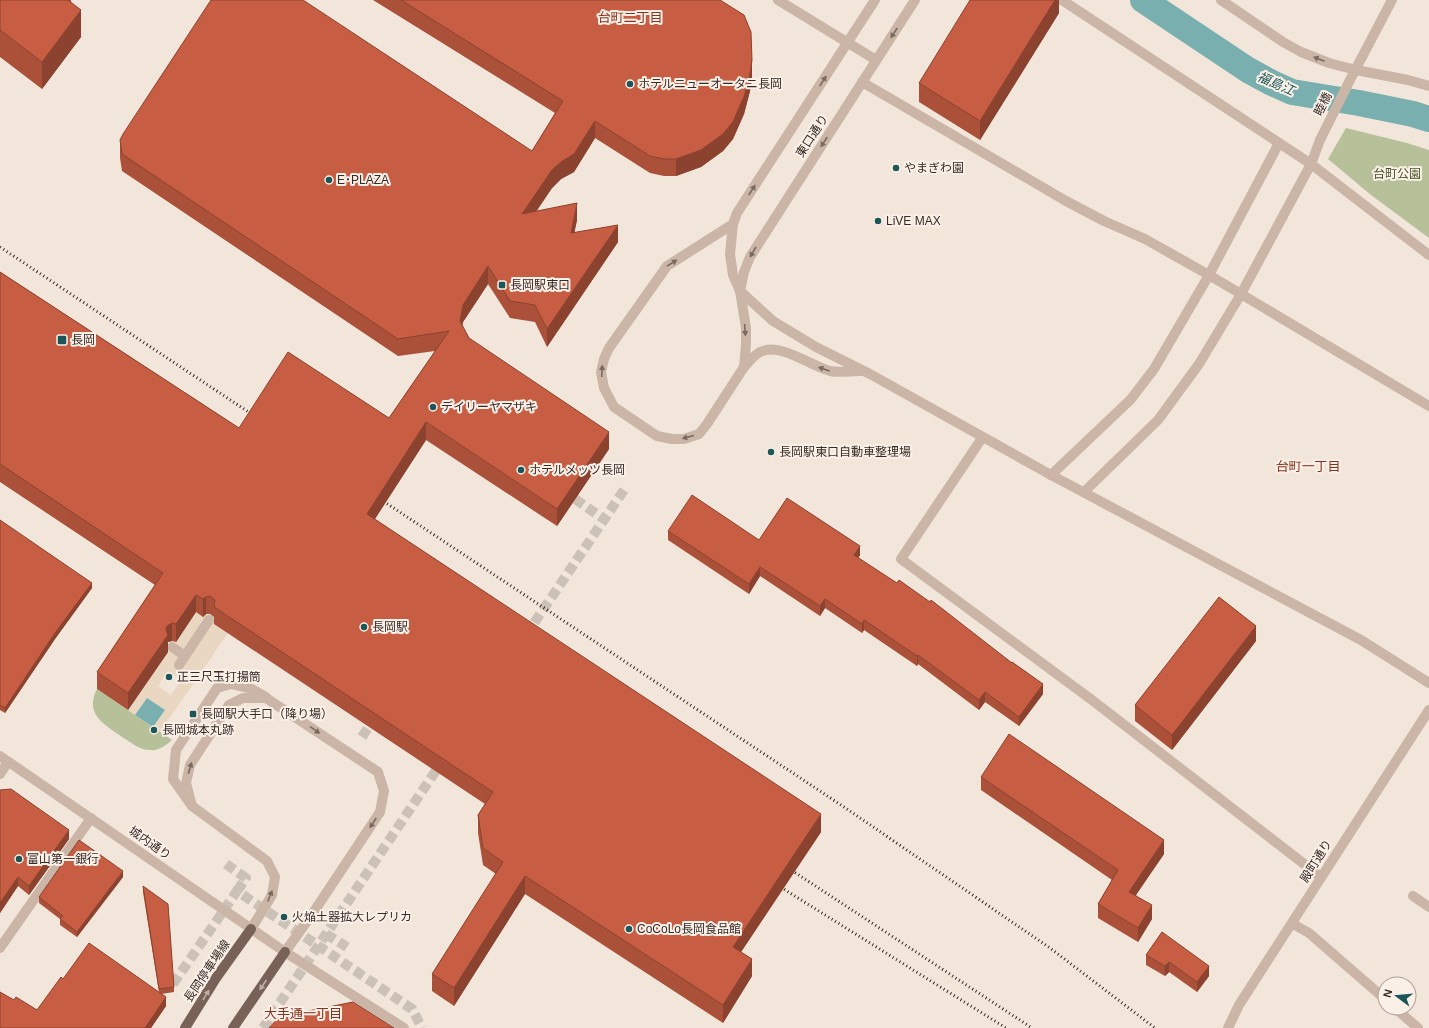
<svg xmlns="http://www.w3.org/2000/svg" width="1429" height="1028" font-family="Helvetica,'Noto Sans JP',sans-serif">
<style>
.green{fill:#b6c19a}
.plaza{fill:#ead7c1;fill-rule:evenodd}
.water{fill:#79afaf}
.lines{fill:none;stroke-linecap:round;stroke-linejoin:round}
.canal{stroke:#79afaf;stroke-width:26}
.pedestrian-tunnel{stroke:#ccc1b7;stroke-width:10;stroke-dasharray:10 5;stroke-linecap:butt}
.pedestrian{stroke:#cab5a6;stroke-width:10}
.minor{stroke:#cab5a6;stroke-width:10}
.tertiary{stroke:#cab5a6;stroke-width:10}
.primary{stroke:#786258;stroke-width:10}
.rail{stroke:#362b27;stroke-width:3;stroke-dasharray:1 3;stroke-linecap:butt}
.wall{fill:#ab513a}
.shaded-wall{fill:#8b422f}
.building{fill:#c75e43;stroke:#8b422f}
.oneway{fill:#796960}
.oneway2{fill:#c0b0a7}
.poi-dot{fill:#1c5658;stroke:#faf0e7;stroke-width:1.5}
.labels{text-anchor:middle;stroke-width:4;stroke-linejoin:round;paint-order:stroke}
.poi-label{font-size:12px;fill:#362b27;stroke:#faf0e7;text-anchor:start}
.street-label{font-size:12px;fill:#362b27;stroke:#faf0e7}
.park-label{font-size:12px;fill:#47552b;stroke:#faf0e7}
.neighbourhood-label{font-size:13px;fill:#86341f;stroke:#faf0e7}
.water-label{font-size:13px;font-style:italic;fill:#1c5658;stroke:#faf0e7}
</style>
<rect width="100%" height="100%" fill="#f2e6db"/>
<!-- green -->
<g class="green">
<polygon points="1346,128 1407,143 1429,150 1429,238 1371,195 1328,159"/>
<path d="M97 689 172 740C165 746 159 751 150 750 139 750 131 742 122 737 104 724 84 714 97 689Z"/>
</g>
<!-- plaza -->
<path class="plaza" d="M198 609 230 630 160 732 153 727 165 710 147 698 135 715 128 710ZM168 671 181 680 171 695 158 686Z"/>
<!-- water -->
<polygon class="water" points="147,698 165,710 153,727 135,715"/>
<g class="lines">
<!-- canal -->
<polyline class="canal" points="1143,0 1248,70 1272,83 1292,92 1359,103 1413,114 1429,119"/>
<!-- pedestrian-tunnel -->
<g class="pedestrian-tunnel">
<polyline points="575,499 604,519"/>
<polyline points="526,635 626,487"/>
<polyline points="362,737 371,723"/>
<polyline points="226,864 246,878 237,891"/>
<polyline points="326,934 347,947"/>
<polyline points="173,984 237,891 412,1009 422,1028"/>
<polyline points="263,1028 443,760"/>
</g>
<!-- pedestrian -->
<g class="pedestrian">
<polyline points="172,647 185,656"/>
<polyline points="179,665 209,620"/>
</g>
<!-- minor -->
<g class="minor">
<polyline points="778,0 876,60"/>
<polyline points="1062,0 1311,164 1429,255"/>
<polyline points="1356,70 1408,80 1429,86"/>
<polyline points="862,82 1066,201 1104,221 1145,239 1209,275 1429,406"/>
<polyline points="733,224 730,254 733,275 740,291 773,321 816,347 870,374 1051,475 1361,640 1429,683"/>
<path d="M744 367C749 362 753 356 760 352 781 342 810 366 830 371 840 373 851 371 861 371"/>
<polyline points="982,438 901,559 1092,700 1321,877"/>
<polyline points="1051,475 1131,399 1154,369 1209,275 1279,143"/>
<polyline points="1084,492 1158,420 1199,364 1241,294 1311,164 1320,140 1351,78 1392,0"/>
<polyline points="0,774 8,762"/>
<polyline points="192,806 186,783 190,765 229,705 243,698 266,698 378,772 384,791 380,812 315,910 285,952"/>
<polyline points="1413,896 1429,907"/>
<polyline points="1293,924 1309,933 1385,999"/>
<polyline points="251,929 272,895 275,877 267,861 192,806 173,779 176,750 217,688 231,684 252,689 266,697"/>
<polyline points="0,948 91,818"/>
<polyline points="1395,1008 1418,1028"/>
<polyline points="1228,1028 1239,1005 1429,710"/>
</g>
<!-- tertiary -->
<g class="tertiary">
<polyline points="875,0 746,199 737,213 733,224 667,266 609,348 604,359 601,372 604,388 614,407 657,436 672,439 684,439 699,434 707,424 744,367 746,344 746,328 740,291 744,272 750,257 915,0"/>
<polyline points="1221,0 1283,42 1301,52 1329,63 1356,70"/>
<polyline points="0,756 285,952 404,1028"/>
</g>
<!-- primary -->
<g class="primary">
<polyline points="185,1028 216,978 251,929"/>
<polyline points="233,1028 285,952"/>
</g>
<!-- rail -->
<g class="rail">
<polyline points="0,247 259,419"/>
<polyline points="377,497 844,807 1050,948 1155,1028"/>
<polyline points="785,866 1032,1028"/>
<polyline points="774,883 1006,1028"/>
</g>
</g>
<!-- wall -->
<g class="wall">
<polygon points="0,0 71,0 71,2 81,37 42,89 0,57"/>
<polygon points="373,0 720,0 752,78 750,91 744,114 733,139 723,151 701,167 676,176 664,176 650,173 595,138 574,172 561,179 552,188 536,212 577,220 574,232 618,242 547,347 535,322 510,318 488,284 463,322 462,325 469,338 609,449 557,526 426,440 375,519 821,832 741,952 752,976 723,1023 525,894 454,1006 432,991 432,974 496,874 483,865 478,833 478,815 485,804 214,624 214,617 210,614 206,614 203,617 196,612 176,642 172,641 168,642 168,652 128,710 97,689 97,672 155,585 0,482 0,272 239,428 389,418 435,351 398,356 122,171 120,158 120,140 532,151 555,113"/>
<polygon points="1059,0 1059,13 980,140 919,102 919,83"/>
<polygon points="0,520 92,588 55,639 5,713 0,710"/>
<polygon points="668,531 759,540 860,555 858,558 1043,694 1019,726 985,702 979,710 918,664 917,666 864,630 862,633 825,608 820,616 760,576 749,594 668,540"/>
<polygon points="1256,641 1172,750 1135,721 1135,705"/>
<polygon points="981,777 1164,854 1136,895 1152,919 1138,942 1098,918 1098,904 1112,880 981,790"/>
<polygon points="0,790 69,839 29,895 18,886 0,913"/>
<polygon points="123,877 77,937 60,925 60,919 39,903 39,897"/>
<polygon points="143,886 174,987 174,992 161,994 166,1006 151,1028 0,1028 14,1000 37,1010 63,979 159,992 143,892"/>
<polygon points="1162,932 1209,976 1197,992 1169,972 1165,976 1146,965 1146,955"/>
</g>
<!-- shaded-wall -->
<g class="shaded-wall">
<polygon points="1055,0 1059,0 1059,13 980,140 980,121"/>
<polygon points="81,10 81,37 42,89 42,62"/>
<polygon points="752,60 752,78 750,91 744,114 733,139 723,151 701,167 676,176 676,159"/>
<polygon points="595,121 595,138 574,172 561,179 552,188 522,232 522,214 552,170"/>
<polygon points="577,203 577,220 571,250 571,233"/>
<polygon points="618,225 618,242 547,347 547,329"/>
<polygon points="488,266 488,284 463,322 460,339 460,321 463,305"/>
<polygon points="426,422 426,440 367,531 367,514"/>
<polygon points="609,432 609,449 557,526 557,509"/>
<polygon points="860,546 860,555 854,565 854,555"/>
<polygon points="760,567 760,576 749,594 749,584"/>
<polygon points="92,583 92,588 55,639 5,713 5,708 55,633"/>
<polygon points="196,595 196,612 176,642 176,624"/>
<polygon points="206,597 206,614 203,617 203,599"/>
<polygon points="825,599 825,608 820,616 820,606"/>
<polygon points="864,620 864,630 862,633 862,624"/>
<polygon points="172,623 172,641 168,642 168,652 128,710 128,693 167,626"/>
<polygon points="1256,626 1256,641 1172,750 1172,735"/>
<polygon points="918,655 918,664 917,666 917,656"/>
<polygon points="1043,684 1043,694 1019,726 1019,717"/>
<polygon points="985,692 985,702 979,710 979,700"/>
<polygon points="821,814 821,832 733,964 733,947"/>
<polygon points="69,830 69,839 29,895 29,886"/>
<polygon points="1164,840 1164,854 1129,905 1129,892"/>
<polygon points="123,871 123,877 77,937 77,932"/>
<polygon points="525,876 525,894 454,1006 454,988"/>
<polygon points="18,877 18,886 0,913 0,903"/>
<polygon points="1152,905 1152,919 1138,942 1138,928"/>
<polygon points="752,959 752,976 723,1023 723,1005"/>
<polygon points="1169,962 1169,972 1165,976 1165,966"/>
<polygon points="1209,966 1209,976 1197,992 1197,982"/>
<polygon points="166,997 166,1006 151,1028 145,1028"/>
</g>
<!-- building -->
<g class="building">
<polygon points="0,0 68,0 81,10 42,62 0,30"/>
<polygon points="211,0 303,0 532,151 563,101 401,0 720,0 744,15 751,32 752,60 750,74 744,97 738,110 733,122 723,134 701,150 676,159 664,159 650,156 595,121 574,154 561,162 552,170 522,214 577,203 571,233 618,225 547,329 535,305 510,301 488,266 463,305 460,321 469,338 609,432 557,509 426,422 367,514 821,814 733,947 752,959 723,1005 525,876 454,988 432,974 503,862 483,848 478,815 493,792 214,607 215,600 210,596 206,597 203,599 196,595 176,624 172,623 167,626 166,630 168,635 128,693 97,672 163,573 0,464 0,272 239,428 288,352 389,418 449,331 398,339 122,154 120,140 123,134"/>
<polygon points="970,0 1055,0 980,121 919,83"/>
<polygon points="692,495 759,540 787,498 860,546 854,555 897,583 899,580 930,602 931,600 1012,663 1012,662 1043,684 1019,717 985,692 979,700 918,655 917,656 864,620 862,624 825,599 820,606 760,567 749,584 668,531"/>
<polygon points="0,520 92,583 55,633 5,708 0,705"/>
<polygon points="1219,597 1256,626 1172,735 1135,705"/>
<polygon points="1009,734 1164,840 1129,892 1152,905 1138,928 1098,904 1118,870 981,777"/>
<polygon points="11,789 69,830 29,886 18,877 0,903 0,790"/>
<polygon points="79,840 123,871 77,932 60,919 63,916 39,897"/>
<polygon points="143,886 168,904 174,987 159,989"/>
<polygon points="1162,932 1209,966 1197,982 1169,962 1165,966 1146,955"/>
<polygon points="89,943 166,997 145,1028 0,1028 0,992 14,1000 16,997 37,1010 61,977 63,979"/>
<polygon points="353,1002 394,1028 269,1028 279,1017"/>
</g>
<!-- one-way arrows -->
<defs><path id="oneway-solid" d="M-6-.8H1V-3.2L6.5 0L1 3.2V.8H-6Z"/></defs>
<g class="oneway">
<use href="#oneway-solid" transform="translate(894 33) rotate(123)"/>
<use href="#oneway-solid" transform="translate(1319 59) rotate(-159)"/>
<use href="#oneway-solid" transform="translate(823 81) rotate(-57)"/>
<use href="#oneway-solid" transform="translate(824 142) rotate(123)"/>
<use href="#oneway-solid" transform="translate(752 190) rotate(-57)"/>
<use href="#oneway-solid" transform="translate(753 252) rotate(120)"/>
<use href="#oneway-solid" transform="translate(672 263) rotate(-32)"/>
<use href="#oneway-solid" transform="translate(745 330) rotate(86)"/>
<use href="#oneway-solid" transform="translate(824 369) rotate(-161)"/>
<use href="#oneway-solid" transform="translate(602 371) rotate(-87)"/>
<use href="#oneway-solid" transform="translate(688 437) rotate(165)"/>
<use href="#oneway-solid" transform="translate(315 730) rotate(34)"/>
<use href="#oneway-solid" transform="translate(190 768) rotate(-73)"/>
<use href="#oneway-solid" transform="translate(373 823) rotate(123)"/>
<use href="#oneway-solid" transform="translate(270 896) rotate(-68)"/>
</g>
<g class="oneway2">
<use href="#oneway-solid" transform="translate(263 985) rotate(124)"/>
<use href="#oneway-solid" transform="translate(206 995) rotate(-58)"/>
</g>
<!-- markers -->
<g class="poi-dot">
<circle cx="630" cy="84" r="4"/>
<circle cx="896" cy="168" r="4"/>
<circle cx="329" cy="180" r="4"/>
<circle cx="878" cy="221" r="4"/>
<rect x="498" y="281" width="8" height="8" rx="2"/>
<rect x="57" y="335" width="10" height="10" rx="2"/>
<circle cx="433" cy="407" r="4"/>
<circle cx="771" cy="452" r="4"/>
<circle cx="521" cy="470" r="4"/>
<circle cx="364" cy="627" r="4"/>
<circle cx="169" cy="677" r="4"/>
<rect x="189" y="710" width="8" height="8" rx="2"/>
<circle cx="154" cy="730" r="4"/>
<circle cx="19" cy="859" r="4"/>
<circle cx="284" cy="917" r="4"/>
<circle cx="629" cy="929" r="4"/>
</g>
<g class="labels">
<!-- poi labels -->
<g class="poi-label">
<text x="638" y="88">ホテルニューオータニ長岡</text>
<text x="904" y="172">やまぎわ園</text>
<text x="337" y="184">E･PLAZA</text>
<text x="886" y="225">LiVE MAX</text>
<text x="510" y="289">長岡駅東口</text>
<text x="71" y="344">長岡</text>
<text x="441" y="411">デイリーヤマザキ</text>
<text x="779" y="456">長岡駅東口自動車整理場</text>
<text x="529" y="474">ホテルメッツ長岡</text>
<text x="372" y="631">長岡駅</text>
<text x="177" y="681">正三尺玉打揚筒</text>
<text x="201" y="718">長岡駅大手口（降り場）</text>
<text x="162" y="734">長岡城本丸跡</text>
<text x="27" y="863">富山第一銀行</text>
<text x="292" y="921">火焔土器拡大レプリカ</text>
<text x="637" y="933">CoCoLo長岡食品館</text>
</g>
<!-- street labels -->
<g class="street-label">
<text transform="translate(1323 104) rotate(-63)" y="4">睦橋</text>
<text transform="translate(812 136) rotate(-57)" y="4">東口通り</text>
<text transform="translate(150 843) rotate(35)" y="4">城内通り</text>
<text transform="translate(1316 861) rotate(-58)" y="4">殿町通り</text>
<text transform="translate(207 971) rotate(-56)" y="4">長岡停車場線</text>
</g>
<!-- park labels -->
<g class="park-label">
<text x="1397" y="178">台町公園</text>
</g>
<!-- neighbourhood labels -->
<g class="neighbourhood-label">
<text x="630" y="22">台町二丁目</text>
<text x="1308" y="471">台町一丁目</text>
<text x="303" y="1018">大手通一丁目</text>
</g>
<!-- water labels -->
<g class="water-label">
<text transform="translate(1276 83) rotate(24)" y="5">福島江</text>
</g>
</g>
<!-- north arrow -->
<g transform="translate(1397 996) rotate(286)"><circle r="19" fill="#faf0e7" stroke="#aca19a"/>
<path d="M0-3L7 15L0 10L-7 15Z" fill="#1c5658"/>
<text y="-6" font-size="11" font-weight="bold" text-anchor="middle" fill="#362b27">N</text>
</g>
</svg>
